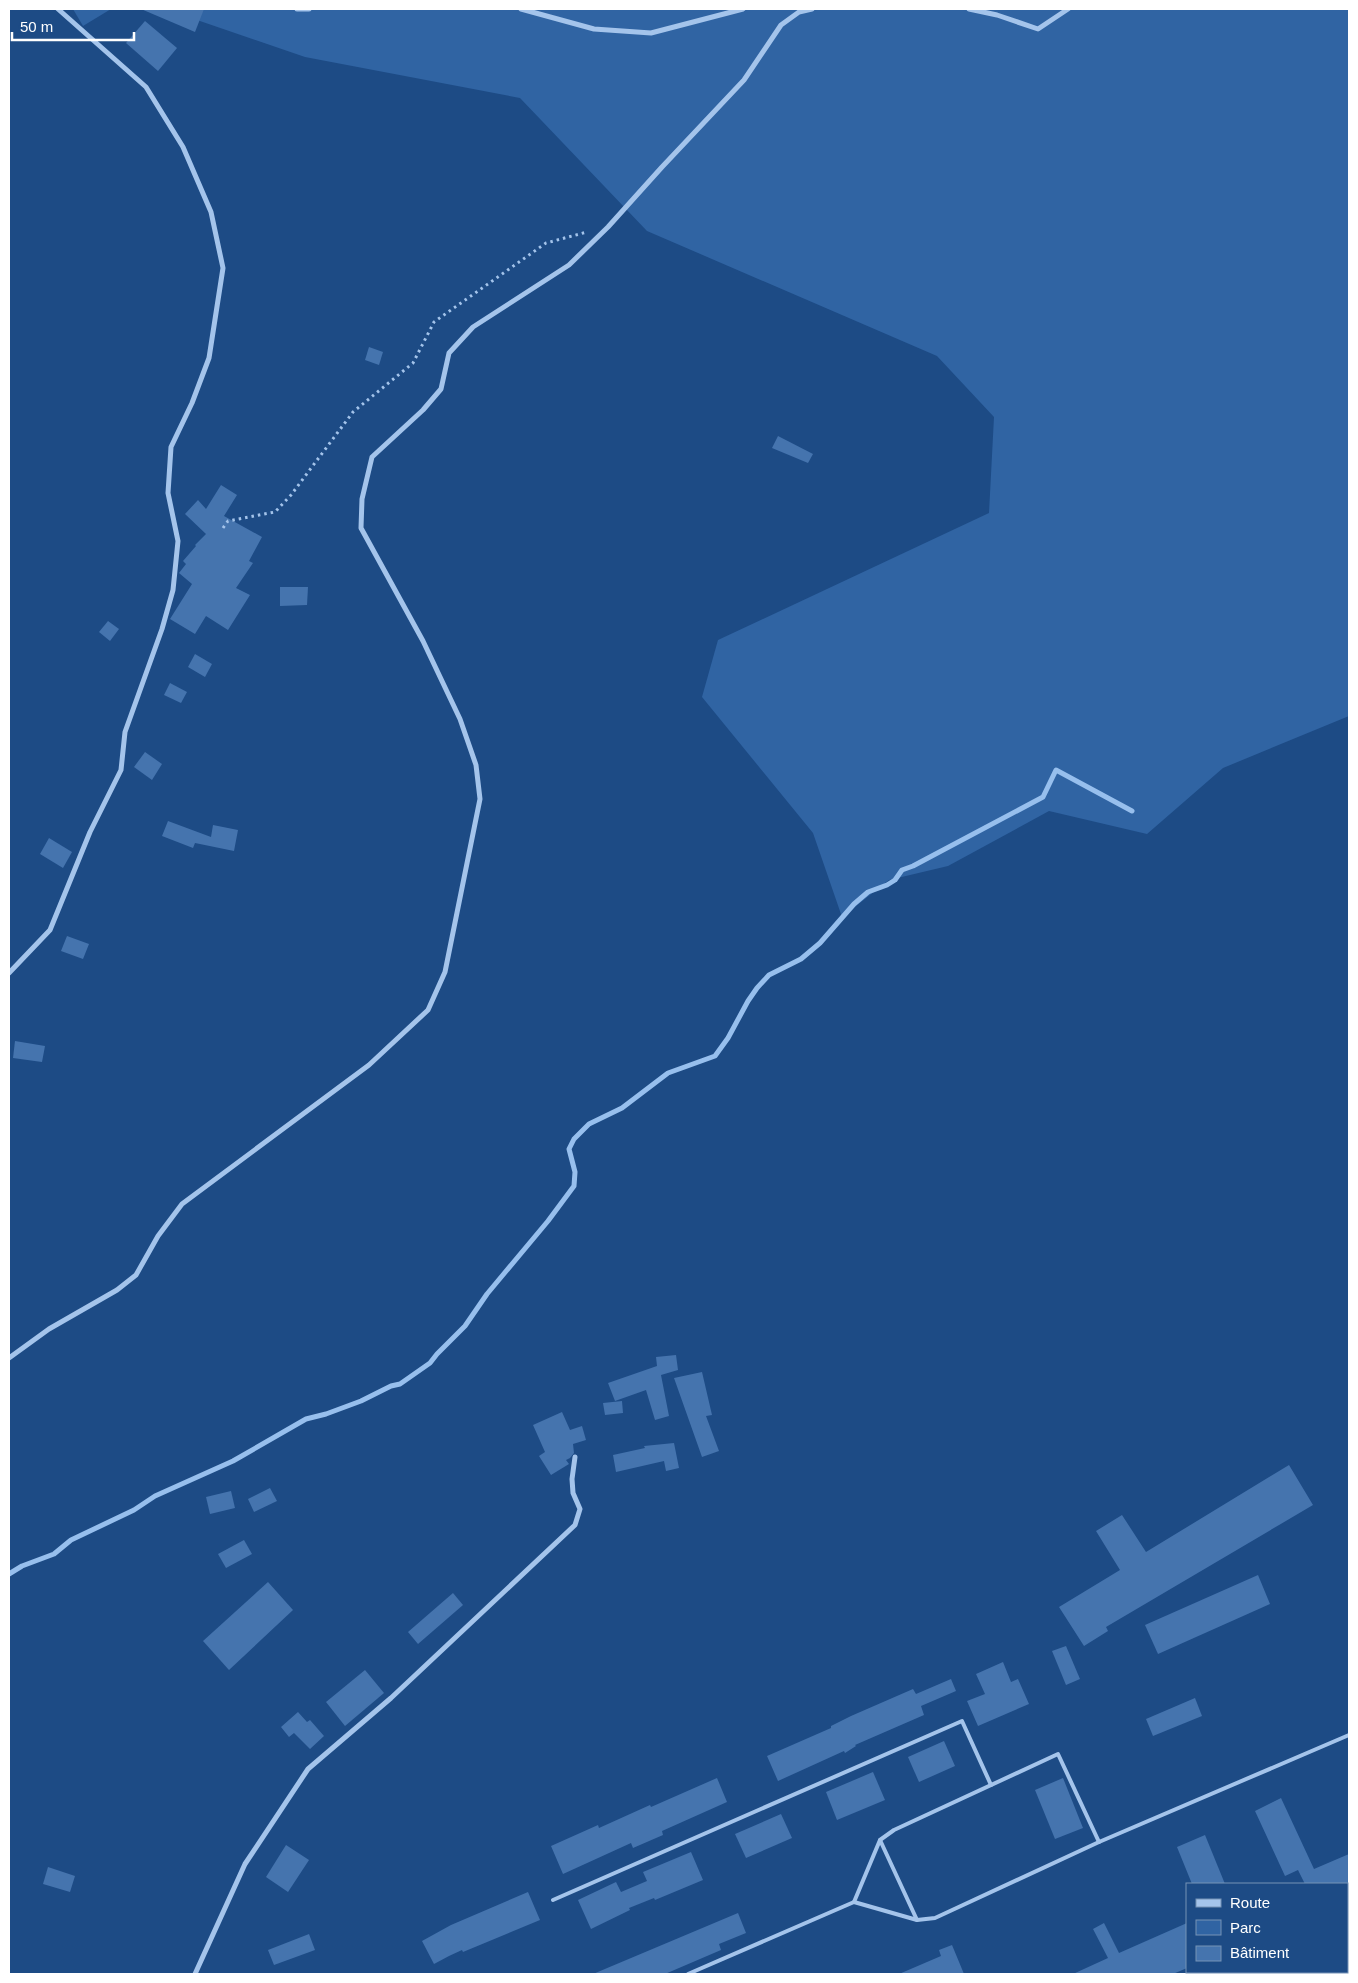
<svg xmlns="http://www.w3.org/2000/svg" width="1358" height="1983" font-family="Arial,sans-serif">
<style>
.green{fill:#3064a3}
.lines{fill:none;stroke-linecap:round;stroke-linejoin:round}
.stream{stroke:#97bfed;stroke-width:5}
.building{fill:#4574ae}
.path{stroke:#a4c4eb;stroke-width:3;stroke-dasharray:2.5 4;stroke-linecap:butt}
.service{stroke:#a4c4eb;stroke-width:4}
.minor{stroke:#a4c4eb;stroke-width:5}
</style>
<rect width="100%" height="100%" fill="#1d4b85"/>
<!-- green -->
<g class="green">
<polygon points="73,9 111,9 83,26"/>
<polygon points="165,9 1349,9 1349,716 1223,768 1147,834 1049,811 948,866 889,880 842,917 813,833 702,697 718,640 989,513 994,417 937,356 647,231 520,98 305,57"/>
</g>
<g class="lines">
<!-- stream -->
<polyline class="stream" points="9,1574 22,1566 54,1554 71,1540 134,1510 155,1496 233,1461 306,1419 326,1414 361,1401 391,1386 400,1384 430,1363 437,1354 465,1326 487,1294 548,1221 574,1186 575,1172 569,1149 574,1139 589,1124 622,1108 668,1073 715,1056 728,1038 748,1001 757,988 769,975 801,959 820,943 854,904 868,892 887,885 895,880 902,870 913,866 1043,797 1056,770 1132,811"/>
</g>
<!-- building -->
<g class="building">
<polygon points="141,9 204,9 195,32"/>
<polygon points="145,21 177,48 158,71 126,43"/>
<polygon points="369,347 383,352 379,365 365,360"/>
<polygon points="778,436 813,454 808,463 772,448"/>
<polygon points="221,485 237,495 224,516 262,537 249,561 253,563 236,588 250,595 228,630 206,616 195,634 170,619 192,584 179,573 186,564 183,561 196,546 195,545 206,534 185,514 198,500 206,509"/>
<polygon points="280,587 308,587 307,605 280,606"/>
<polygon points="108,621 119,629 110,641 99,632"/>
<polygon points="195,654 212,664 205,677 188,667"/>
<polygon points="170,683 187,692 181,703 164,695"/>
<polygon points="145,752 162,764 152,780 134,767"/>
<polygon points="168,821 211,837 213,825 238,830 234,851 195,843 193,848 162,836"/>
<polygon points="49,838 72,852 63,868 40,854"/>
<polygon points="67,936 89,944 83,959 61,951"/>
<polygon points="15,1041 45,1046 42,1062 13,1058"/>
<polygon points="676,1355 678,1370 661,1375 669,1416 655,1420 646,1390 615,1401 608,1383 657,1366 656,1357"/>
<polygon points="702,1372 712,1415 706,1416 719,1451 702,1457 674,1378"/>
<polygon points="622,1401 623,1413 605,1415 603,1403"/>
<polygon points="562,1412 570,1430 582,1426 586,1440 573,1444 574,1453 570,1458 566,1460 569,1464 551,1475 539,1456 545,1452 533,1425"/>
<polygon points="674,1443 679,1468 666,1471 664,1461 616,1472 613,1455 645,1448 644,1446"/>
<polygon points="1289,1465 1313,1505 1106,1627 1108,1631 1084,1646 1059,1607 1120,1570 1096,1531 1122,1515 1146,1552"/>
<polygon points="270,1488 277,1501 254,1512 248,1499"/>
<polygon points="231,1491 235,1508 210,1514 206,1497"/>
<polygon points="244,1540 252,1554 226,1568 218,1554"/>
<polygon points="1258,1575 1270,1604 1158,1654 1145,1625"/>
<polygon points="268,1582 293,1610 229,1670 203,1641"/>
<polygon points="453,1593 463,1605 418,1644 408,1632"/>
<polygon points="1066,1646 1080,1679 1066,1685 1052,1651"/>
<polygon points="1003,1662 1011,1682 1018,1679 1029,1704 978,1726 967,1701 985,1694 976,1674"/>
<polygon points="365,1670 384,1693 345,1726 326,1702"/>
<polygon points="951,1679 956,1691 921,1706 924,1715 855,1745 856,1746 845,1753 844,1751 778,1781 767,1756 831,1728 831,1726 851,1716 913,1689 916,1694"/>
<polygon points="1195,1698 1202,1716 1153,1736 1146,1719"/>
<polygon points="298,1712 307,1722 310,1720 324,1736 310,1749 294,1733 289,1737 281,1727"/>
<polygon points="944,1741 955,1766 919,1782 908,1757"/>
<polygon points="873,1772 885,1800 837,1820 826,1792"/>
<polygon points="717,1778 727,1802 662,1831 663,1835 633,1848 631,1843 563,1874 551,1846 598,1825 599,1828 650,1805 651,1807"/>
<polygon points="1063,1778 1083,1828 1055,1839 1035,1790"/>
<polygon points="1281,1798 1314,1869 1349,1854 1349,1884 1305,1884 1298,1870 1285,1876 1255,1811"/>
<polygon points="781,1814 792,1838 746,1858 735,1834"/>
<polygon points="1205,1835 1225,1884 1192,1884 1177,1847"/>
<polygon points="286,1845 309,1860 288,1892 266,1877"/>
<polygon points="691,1852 703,1880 655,1900 654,1898 629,1908 630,1910 591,1929 578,1900 616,1882 621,1892 647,1881 643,1872"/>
<polygon points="48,1867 75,1876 70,1892 43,1884"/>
<polygon points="528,1892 540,1920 463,1952 462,1950 449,1956 434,1964 422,1941 451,1925"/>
<polygon points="738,1913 746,1933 719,1944 721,1950 665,1974 593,1974"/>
<polygon points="1104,1923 1119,1953 1187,1923 1187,1968 1173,1974 1073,1974 1108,1958 1093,1929"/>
<polygon points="309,1934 315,1950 274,1965 268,1950"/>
<polygon points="952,1945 964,1974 899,1974 941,1956 939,1950"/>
</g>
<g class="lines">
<!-- path -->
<polyline class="path" points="223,528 228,521 275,512 291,495 353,412 413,363 434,322 546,243 587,232"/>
<!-- service -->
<g class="service">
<polyline points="880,1840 917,1920"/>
<polyline points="553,1900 962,1721 991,1785"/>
<polyline points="854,1902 880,1840 894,1830 1058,1754 1099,1842"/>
<polyline points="688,1974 854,1902 917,1920 935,1918 1099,1842 1349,1735"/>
</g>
<!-- minor -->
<g class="minor">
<polyline points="297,9 309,9"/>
<polyline points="521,9 594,29 651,33 743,9"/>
<polyline points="969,9 997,15 1038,29 1068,9"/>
<polyline points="9,973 50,930 90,832 121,770 125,732 162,629 173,590 178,541 168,493 171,447 192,403 209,358 223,268 211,212 183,147 146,87 58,9"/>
<polyline points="9,1358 49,1329 117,1290 136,1275 158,1236 182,1204 369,1065 428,1010 445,972 480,799 476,765 460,719 423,641 361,528 362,499 372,457 423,410 441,389 449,353 473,327 569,265 608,227 662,167 744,80 781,25 799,12 812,9"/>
<polyline points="195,1974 245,1864 308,1769 391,1698 575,1525 580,1509 573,1493 572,1479 575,1457"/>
</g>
</g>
<!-- border -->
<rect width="1358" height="1983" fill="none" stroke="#ffffff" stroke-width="20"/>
<!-- legend -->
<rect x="1186" y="1883" width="162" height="90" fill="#1d4b85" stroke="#7793b6"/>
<rect x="1196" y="1899" width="25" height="8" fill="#a4c4eb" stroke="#7793b6"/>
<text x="1230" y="1908" font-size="15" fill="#ffffff">Route</text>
<rect x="1196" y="1920" width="25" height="15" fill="#3064a3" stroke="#7793b6"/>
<text x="1230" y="1933" font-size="15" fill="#ffffff">Parc</text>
<rect x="1196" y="1946" width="25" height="15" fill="#4574ae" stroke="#7793b6"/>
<text x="1230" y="1958" font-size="15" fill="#ffffff">Bâtiment</text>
<!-- scale -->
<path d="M12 32v8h122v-8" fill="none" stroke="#ffffff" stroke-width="2.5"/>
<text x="20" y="32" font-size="15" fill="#ffffff" stroke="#1d4b85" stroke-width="4" paint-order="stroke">50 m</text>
</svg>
